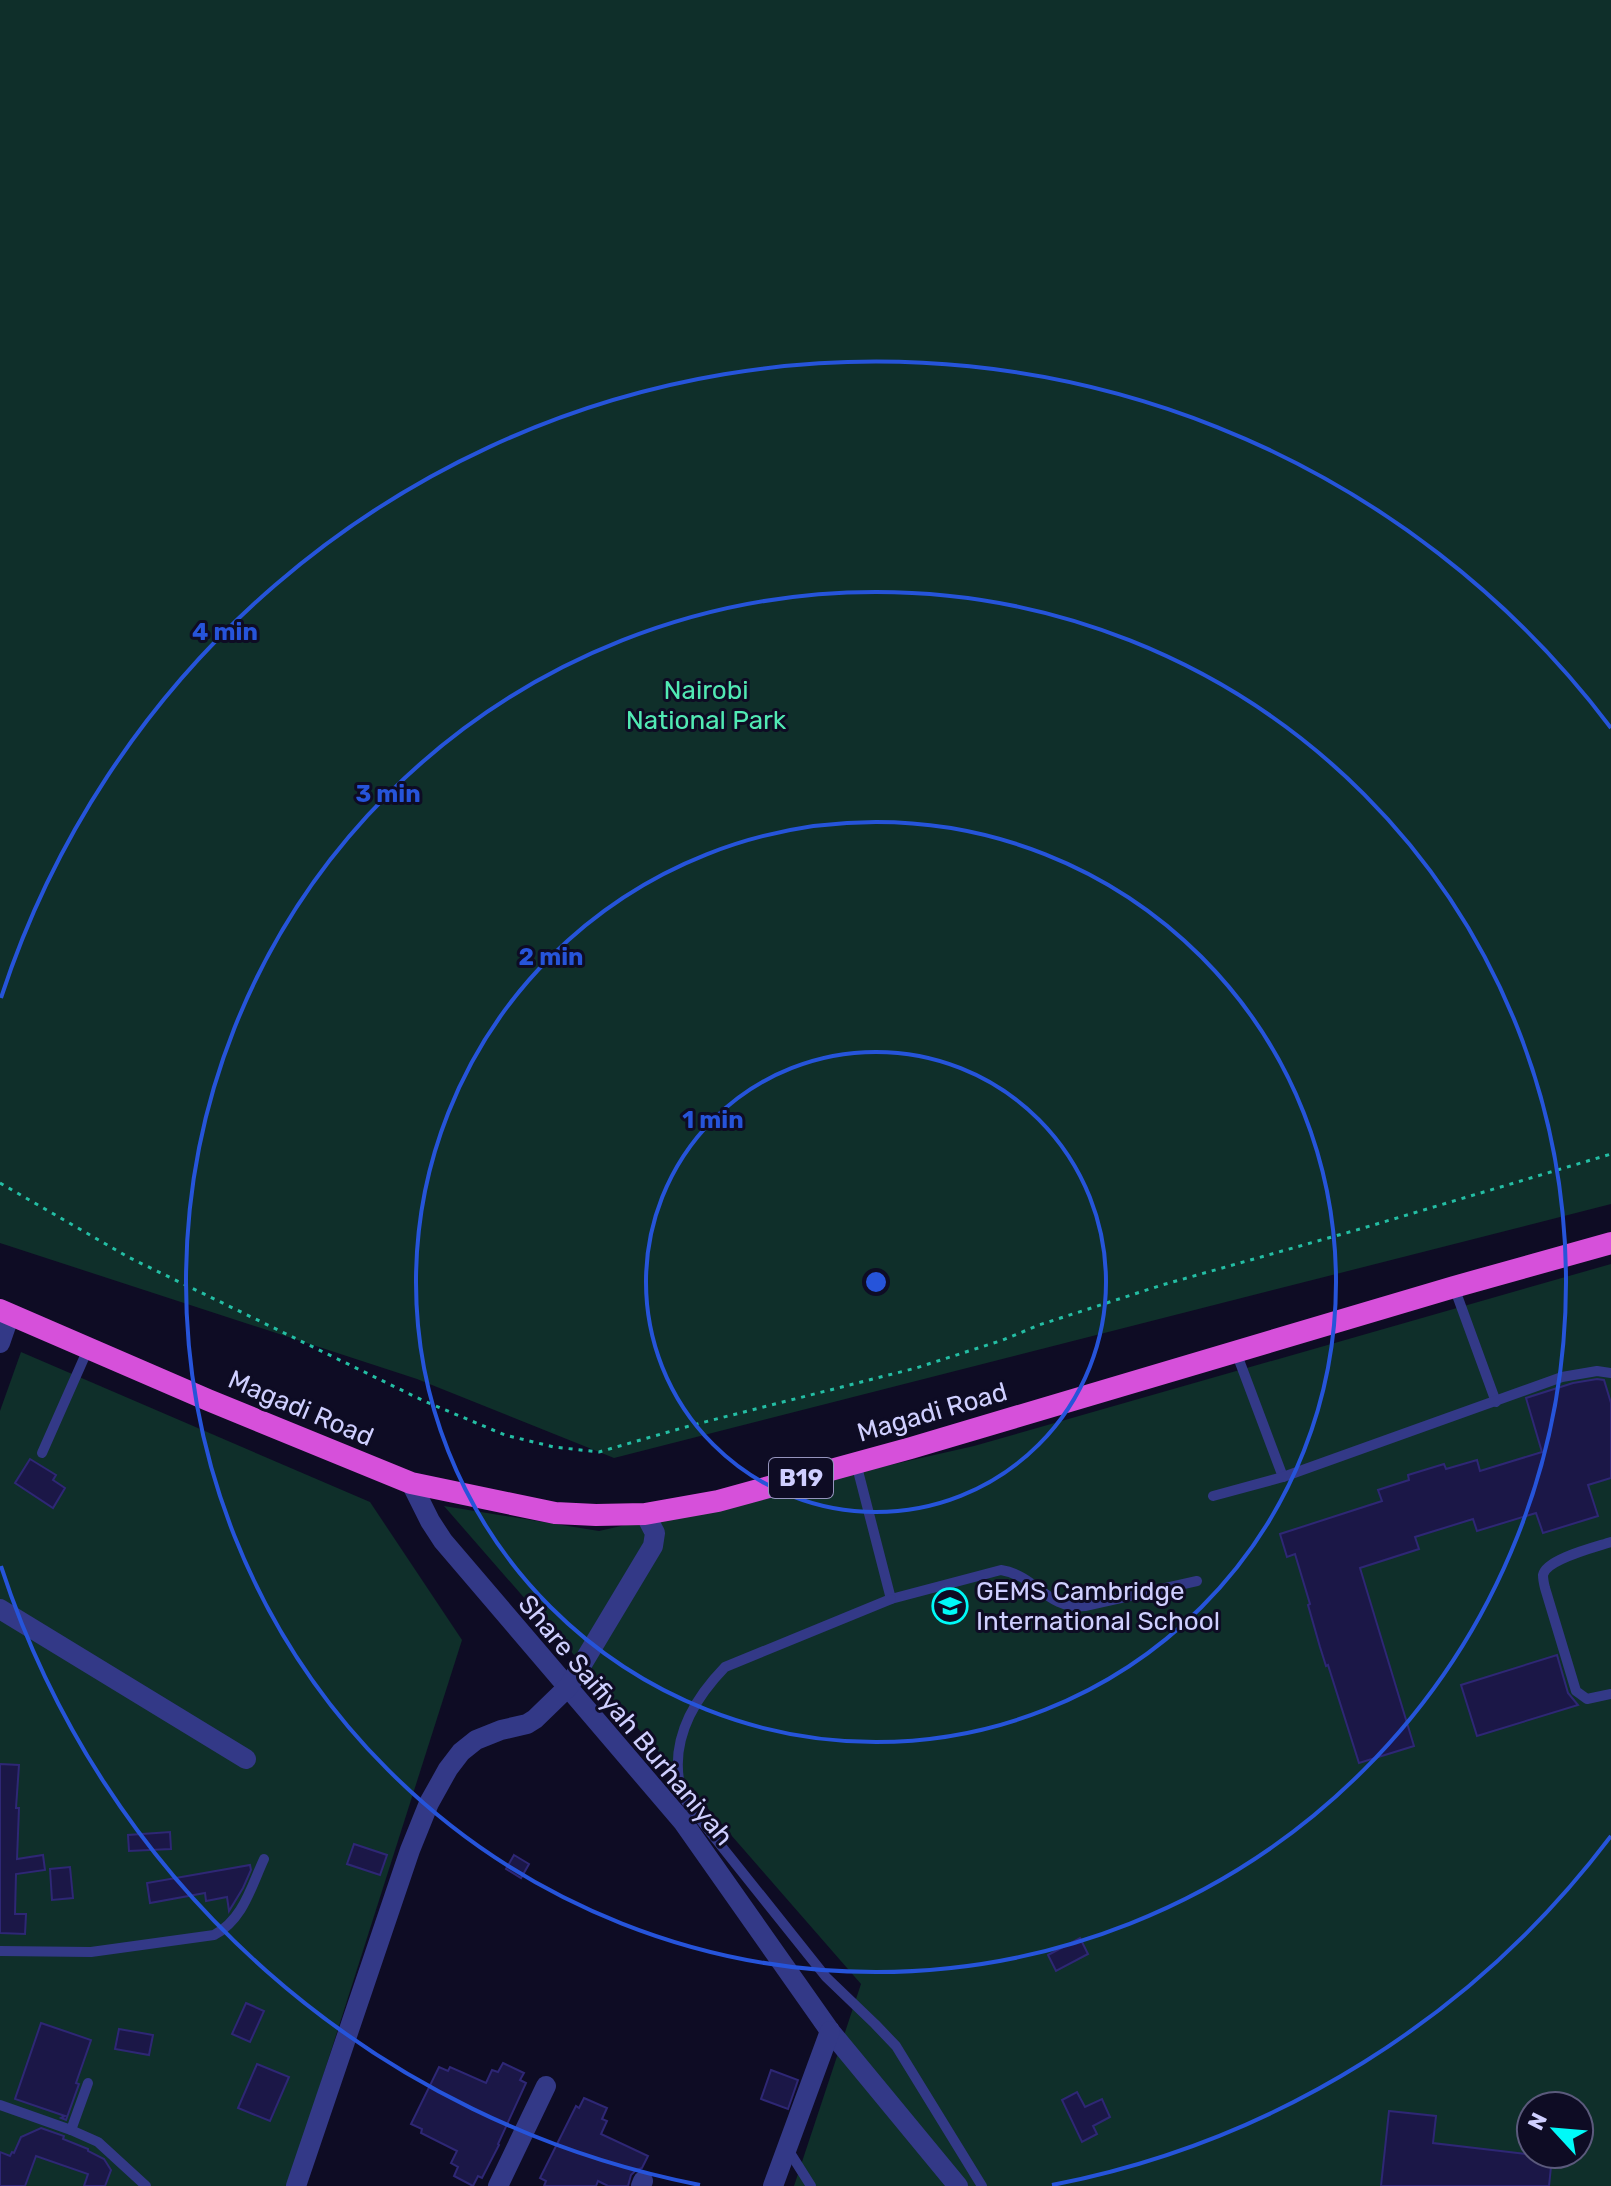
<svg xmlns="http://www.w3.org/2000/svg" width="1611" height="2186" font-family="Rubik,sans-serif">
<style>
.green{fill:#0f2f2a;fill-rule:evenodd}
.building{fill:#1b1747;stroke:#2e2775;stroke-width:2}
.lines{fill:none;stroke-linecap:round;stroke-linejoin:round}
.path{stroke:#24bea4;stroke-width:3;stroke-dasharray:4 6;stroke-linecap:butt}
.service{stroke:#333987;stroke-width:10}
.minor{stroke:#333987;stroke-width:20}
.trunk{stroke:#d650da;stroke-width:22}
.ring{fill:none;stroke:#2654da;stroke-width:4}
.labels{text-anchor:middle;stroke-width:6;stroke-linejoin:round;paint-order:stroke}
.shield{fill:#0e0c24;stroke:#9594bd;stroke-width:2}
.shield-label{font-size:24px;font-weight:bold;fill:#cfcfff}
.park-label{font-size:26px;fill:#51e9b3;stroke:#0e0c24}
.street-label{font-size:26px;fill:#cfcfff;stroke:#0e0c24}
.poi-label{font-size:26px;fill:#cfcfff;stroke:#0e0c24;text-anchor:start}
.centre{fill:#2654da;stroke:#0e0c24;stroke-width:4}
.ring-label{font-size:24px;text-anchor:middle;font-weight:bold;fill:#2654da;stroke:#0e0c24;stroke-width:6;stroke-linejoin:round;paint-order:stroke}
</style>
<rect width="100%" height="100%" fill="#0e0c24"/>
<!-- green -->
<g class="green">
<polygon points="0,0 1611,0 1611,1204 614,1458 417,1379 0,1243"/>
<path d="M1611 1264V2186H794L861 1984 444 1506 599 1531 974 1446ZM1531 2106H1579V2154H1531Z"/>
<polygon points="21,1352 370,1502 462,1640 288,2186 0,2186 0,1411"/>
</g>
<!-- building -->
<g class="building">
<polygon points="1597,1379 1604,1380 1611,1403 1611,1478 1588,1485 1598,1516 1543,1533 1536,1513 1477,1531 1473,1519 1415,1537 1419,1549 1360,1568 1414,1746 1359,1763 1328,1665 1326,1666 1320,1647 1308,1605 1310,1604 1295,1554 1287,1557 1280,1534 1382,1501 1378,1490 1409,1480 1408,1475 1444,1464 1446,1469 1477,1460 1480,1471 1542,1452 1526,1398 1573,1383"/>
<polygon points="30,1459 56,1475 53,1480 65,1488 53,1508 15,1483"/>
<polygon points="1557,1655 1568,1693 1578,1705 1477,1736 1461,1685"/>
<polygon points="0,1764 19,1765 16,1808 19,1808 17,1859 43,1855 45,1870 16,1874 15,1914 26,1914 25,1934 0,1933"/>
<polygon points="170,1832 171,1849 129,1851 128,1835"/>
<polygon points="354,1844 387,1855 380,1875 347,1864"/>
<polygon points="514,1855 529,1864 521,1878 506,1869"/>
<polygon points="250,1865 251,1870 243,1888 229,1911 227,1897 206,1901 205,1893 150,1903 147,1883"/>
<polygon points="70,1867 73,1898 52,1900 50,1869"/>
<polygon points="1080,1938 1088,1954 1056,1971 1048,1955"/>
<polygon points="246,2003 264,2011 250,2042 232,2034"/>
<polygon points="41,2023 91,2040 76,2083 79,2084 66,2120 61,2118 65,2116 15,2099"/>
<polygon points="119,2029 153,2035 149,2055 115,2049"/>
<polygon points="503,2063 524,2073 520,2080 526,2083 498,2144 499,2145 482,2178 478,2176 473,2186 454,2176 458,2167 451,2163 457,2151 421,2133 422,2129 411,2124 439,2067 448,2071 450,2067 486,2083 492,2070 498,2072"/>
<polygon points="257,2064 289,2077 270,2121 238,2108"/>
<polygon points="771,2070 798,2080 788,2109 761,2099"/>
<polygon points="1077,2092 1085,2107 1102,2099 1110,2117 1093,2126 1097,2134 1082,2142 1062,2100"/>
<polygon points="584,2098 607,2108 602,2119 607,2121 601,2134 648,2156 642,2168 636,2170 631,2175 628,2186 608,2186 598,2181 596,2186 544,2186 546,2181 540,2178 576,2106 579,2108"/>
<polygon points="1389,2111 1436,2116 1433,2143 1552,2157 1549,2186 1381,2186"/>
<polygon points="41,2128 64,2136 63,2139 88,2149 88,2151 104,2159 111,2170 105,2186 84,2186 88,2174 36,2156 25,2186 0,2186 0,2152 10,2156 12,2152 14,2153 21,2137"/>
</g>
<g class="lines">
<!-- path -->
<polyline class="path" points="0,1183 128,1257 424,1401 505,1435 554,1447 599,1452 689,1426 916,1368 1003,1340 1039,1325 1162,1285 1360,1229 1611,1154"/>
<!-- service -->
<g class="service">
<polyline points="1454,1287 1496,1402"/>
<polyline points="1236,1352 1283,1477"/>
<polyline points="42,1453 88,1349"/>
<path d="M856 1463 891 1599 1001 1570C1038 1576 1046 1610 1085 1606L1197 1581"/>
<polyline points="1213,1496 1283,1477 1562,1377 1597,1371 1611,1373"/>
<path d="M1611 1542C1596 1547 1546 1559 1543 1575 1543 1579 1544 1584 1545 1588L1576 1691 1587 1699 1611 1694"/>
<path d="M891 1599 725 1667C696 1697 672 1735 679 1780 680 1788 684 1796 687 1803L826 1977 875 2024 896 2046 982 2186"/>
<path d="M0 1951 91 1952 214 1935C243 1920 251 1887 264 1859"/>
<polyline points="0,2105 71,2130 98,2142 146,2186"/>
<polyline points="71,2130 88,2083"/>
<polyline points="787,2148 811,2186"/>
</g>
<!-- minor -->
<g class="minor">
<polyline points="0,1343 10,1314"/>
<polyline points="411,1483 430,1521 443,1541 683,1822 830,2031 958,2186"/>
<polyline points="0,1609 246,1759"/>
<polyline points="296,2186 410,1850 429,1803 448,1769 461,1752 476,1740 501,1730 527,1724 535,1719 569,1686 653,1546 655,1533 645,1514"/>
<polyline points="498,2186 546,2086"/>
<polyline points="641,2186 643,2181"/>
<polyline points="773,2186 830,2031"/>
</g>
<!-- trunk -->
<polyline class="trunk" points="0,1310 208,1400 411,1483 555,1513 596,1515 645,1514 718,1501 911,1448 1454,1287 1611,1243"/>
</g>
<!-- distance rings -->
<g class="ring">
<circle cx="876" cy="1282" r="230"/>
<circle cx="876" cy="1282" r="460"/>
<circle cx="876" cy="1282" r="690"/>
<path d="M1611 1836A920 920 0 0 1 1052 2185M700 2185A920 920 0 0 1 1 1566M1 998A920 920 0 0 1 1611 728"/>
</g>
<!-- icons -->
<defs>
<symbol id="school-ring" viewBox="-11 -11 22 22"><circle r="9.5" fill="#0e0c24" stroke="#00faf8" stroke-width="1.5"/><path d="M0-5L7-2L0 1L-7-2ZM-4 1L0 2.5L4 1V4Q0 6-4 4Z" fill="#00faf8"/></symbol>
</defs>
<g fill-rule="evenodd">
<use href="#school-ring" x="930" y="1586" width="40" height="40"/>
</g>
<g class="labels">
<!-- shield labels -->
<rect class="shield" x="769" y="1458" width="64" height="40" rx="6"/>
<g class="shield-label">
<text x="801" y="1486">B19</text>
</g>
<!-- park labels -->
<g class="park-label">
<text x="706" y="699">Nairobi<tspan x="706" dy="30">National Park</tspan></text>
</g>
<!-- street labels -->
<g class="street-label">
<text transform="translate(301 1408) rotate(23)" y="9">Magadi Road</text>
<text transform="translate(932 1412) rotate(-16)" y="9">Magadi Road</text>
<text transform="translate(626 1720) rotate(50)" y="9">Share Saifiyah Burhaniyah</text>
</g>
<!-- poi labels -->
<g class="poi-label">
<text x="976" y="1600">GEMS Cambridge<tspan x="976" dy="30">International School</tspan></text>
</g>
</g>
<circle cx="876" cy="1282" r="12" class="centre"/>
<g class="ring-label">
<text x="225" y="640">4 min</text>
<text x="388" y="802">3 min</text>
<text x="551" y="965">2 min</text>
<text x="713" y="1128">1 min</text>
</g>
<!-- north arrow -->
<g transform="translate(1555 2130) rotate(296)"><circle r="38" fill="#0e0c24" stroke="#5b5a7c" stroke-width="2"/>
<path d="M0-6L14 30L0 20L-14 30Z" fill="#00faf8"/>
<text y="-12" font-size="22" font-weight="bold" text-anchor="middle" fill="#cfcfff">N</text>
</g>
</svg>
